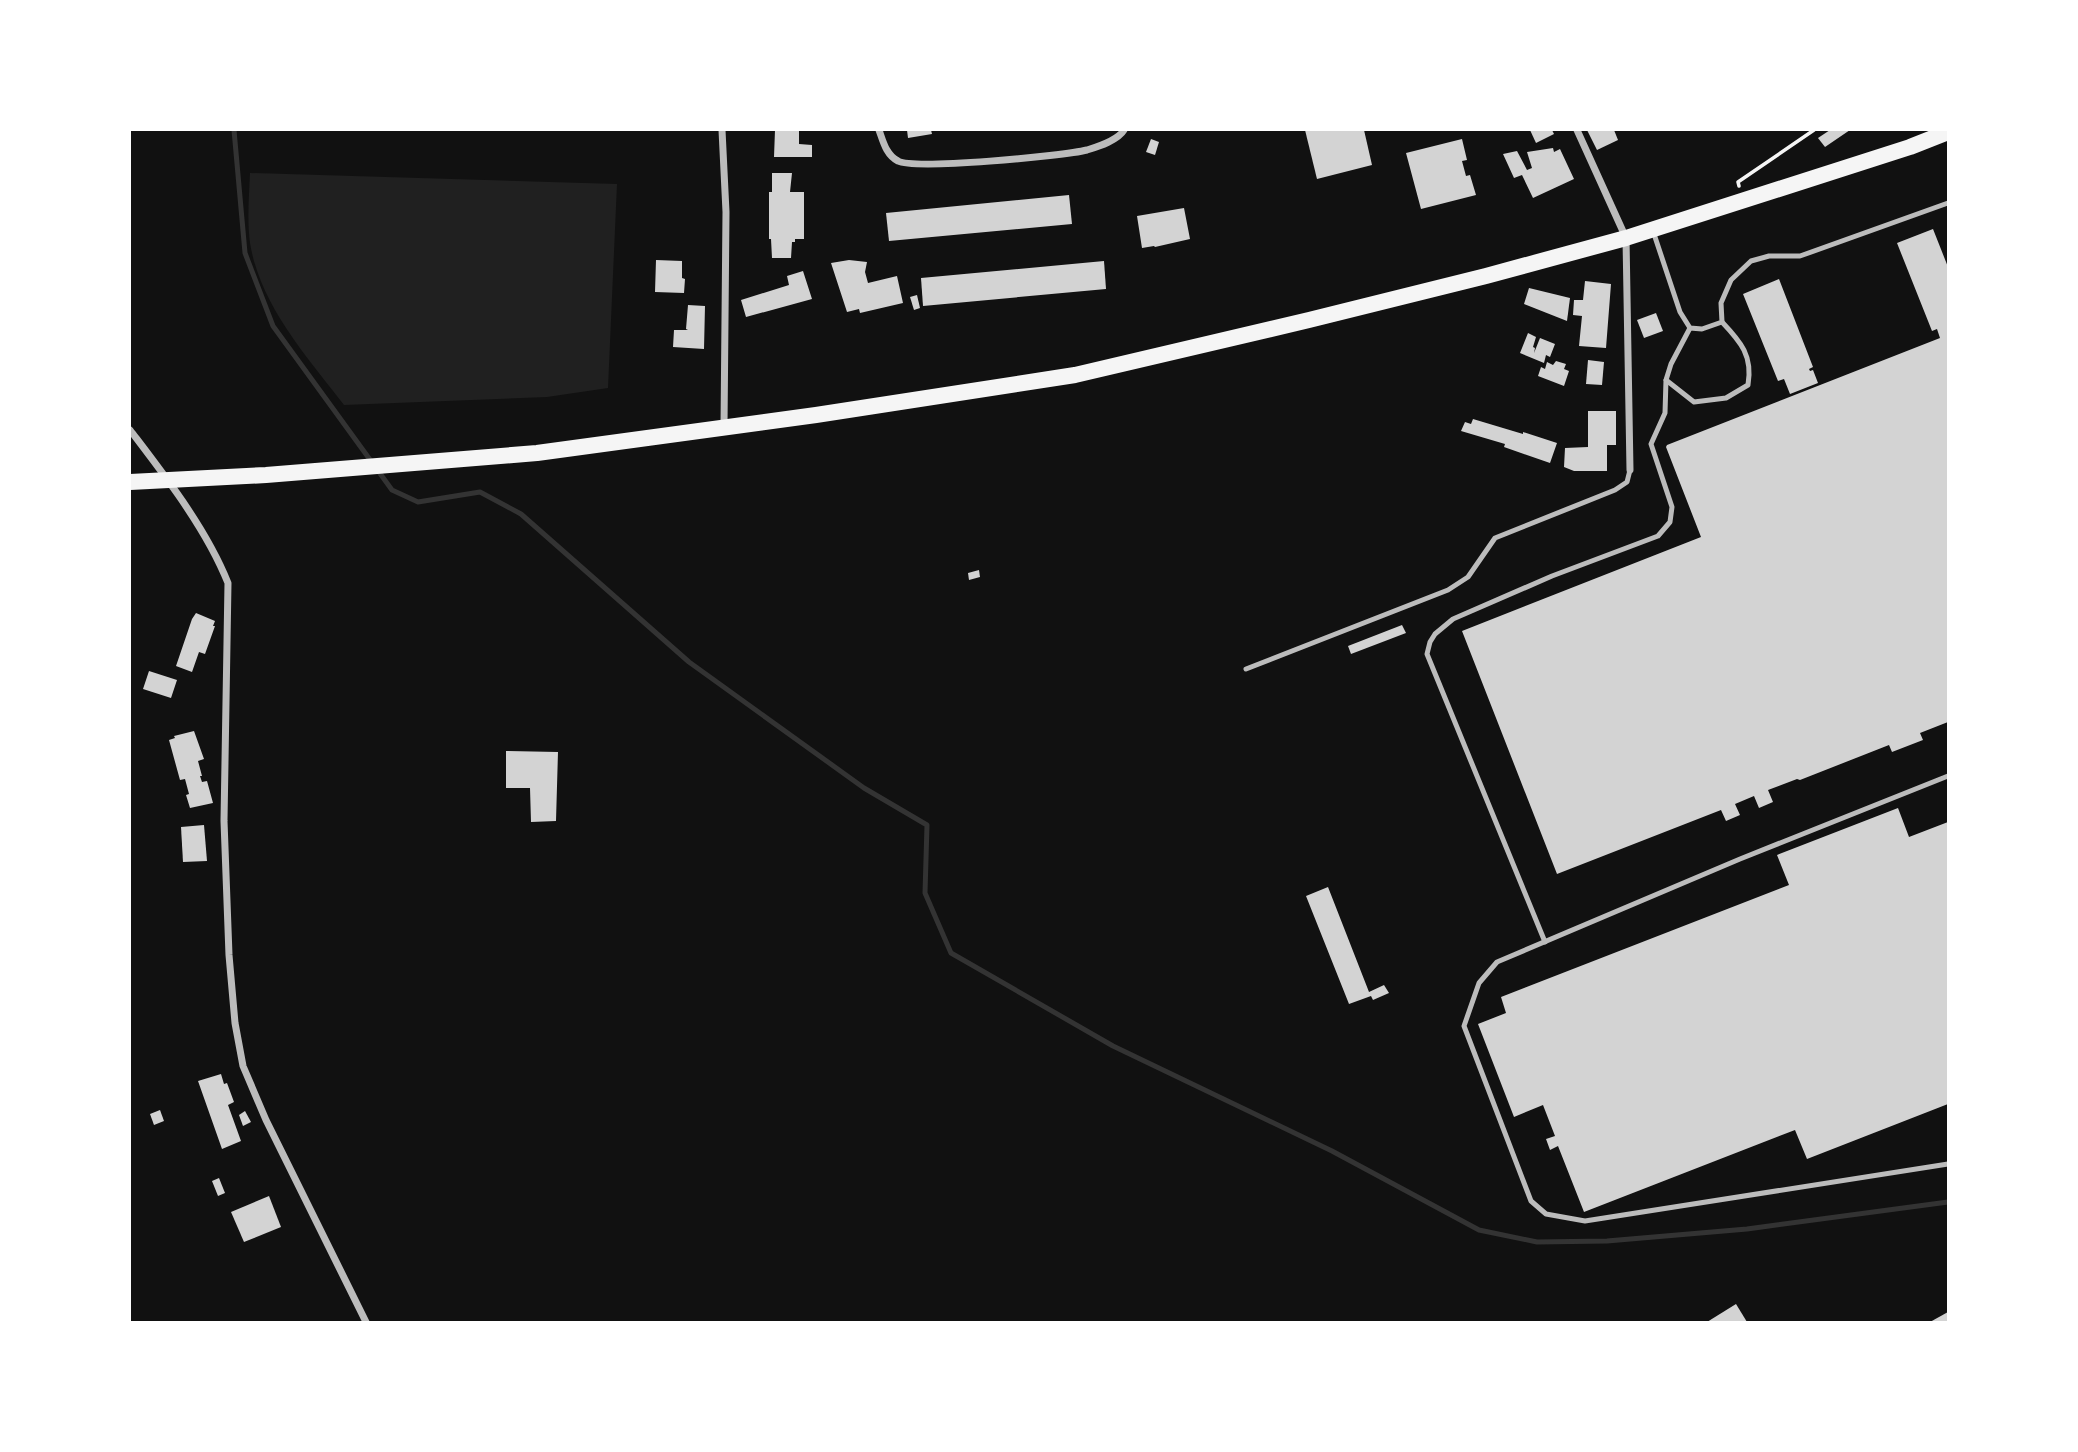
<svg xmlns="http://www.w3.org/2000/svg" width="2078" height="1452" font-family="'Work Sans',sans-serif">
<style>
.green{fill:#202020}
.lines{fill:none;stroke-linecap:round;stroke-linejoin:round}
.stream{stroke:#333;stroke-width:5}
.building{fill:#d3d3d3}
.path{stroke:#f5f5f5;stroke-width:3.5}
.service{stroke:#bcbcbc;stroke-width:5}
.minor{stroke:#bcbcbc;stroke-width:7}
.primary{stroke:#f5f5f5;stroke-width:16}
</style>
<rect width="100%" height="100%" fill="#111"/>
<!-- green -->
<path class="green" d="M250 173 617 184 608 388 547 397 344 405C307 357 260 305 250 243 247 221 249 196 250 173Z"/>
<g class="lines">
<!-- stream -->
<polyline class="stream" points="234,130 245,253 273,326 392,490 418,502 480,492 521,514 689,662 864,788 927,825 925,893 951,953 1113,1046 1332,1151 1479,1230 1537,1242 1607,1241 1747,1229 1948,1202"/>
</g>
<!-- building -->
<g class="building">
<polygon points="775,130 799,130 799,144 812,145 812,157 774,157"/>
<polygon points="907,130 931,130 932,134 908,138"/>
<polygon points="1305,130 1364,130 1372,165 1317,179"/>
<polygon points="1530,130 1552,130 1554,134 1536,143"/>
<polygon points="1587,130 1614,130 1618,140 1597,150"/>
<polygon points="1830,130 1850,130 1825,147 1818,138"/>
<polygon points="1151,139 1159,142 1155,155 1146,152"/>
<polygon points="1462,139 1467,160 1462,161 1466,176 1470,175 1476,195 1421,209 1406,153"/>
<polygon points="1553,148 1554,152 1560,149 1574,179 1533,198 1522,175 1514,178 1503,154 1517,151 1527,170 1532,168 1527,152"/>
<polygon points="772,173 792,173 790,192 804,192 804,239 795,239 795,242 792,242 791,258 772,258 771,239 769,239 769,192 772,192"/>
<polygon points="1069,195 1072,224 889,241 886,213"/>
<polygon points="1184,208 1190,239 1155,247 1154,246 1142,248 1137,216"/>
<polygon points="1933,229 1948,267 1948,722 1920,733 1923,740 1892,752 1889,745 1800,780 1797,779 1768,790 1773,802 1759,808 1754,796 1735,804 1740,815 1726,821 1721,810 1557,874 1462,631 1701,537 1666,447 1667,445 1940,338 1937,329 1932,331 1897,243"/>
<polygon points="656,260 682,261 682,278 685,279 684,293 655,292"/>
<polygon points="849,260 867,262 865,272 868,283 897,276 903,303 860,313 859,309 847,312 831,263"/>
<polygon points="1104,261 1106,289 923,306 921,278"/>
<polygon points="803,271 812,299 746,317 741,300 789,285 787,276"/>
<polygon points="1779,279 1813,367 1809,369 1810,371 1813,370 1818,383 1790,394 1784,379 1778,381 1743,294"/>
<polygon points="1585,281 1611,284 1606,348 1579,346 1582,316 1573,315 1574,300 1583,300"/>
<polygon points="1529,288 1570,298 1567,321 1524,304"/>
<polygon points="917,295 920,308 914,310 910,297"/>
<polygon points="688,305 705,306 704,349 673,347 674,330 688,330 686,329"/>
<polygon points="1656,313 1663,331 1644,338 1637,320"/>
<polygon points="1528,333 1536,337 1533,347 1535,348 1534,353 1540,338 1555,344 1550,357 1546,355 1544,363 1520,353"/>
<polygon points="1588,360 1604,362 1602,385 1586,384"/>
<polygon points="1556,361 1566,364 1564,369 1569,371 1564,386 1538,376 1541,367 1545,369 1547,362 1553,365"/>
<polygon points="1588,411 1616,411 1616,445 1607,445 1607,471 1574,471 1564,467 1565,448 1588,447"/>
<polygon points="1473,419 1523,434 1523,432 1557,443 1550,463 1504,447 1505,444 1461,431 1465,422 1471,424"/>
<polygon points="979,570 980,577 969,580 968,573"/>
<polygon points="196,613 215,621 213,626 215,626 205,654 199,652 192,672 176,666 192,619"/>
<polygon points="1402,625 1406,633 1351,654 1348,646"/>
<polygon points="149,671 177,680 171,698 143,689"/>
<polygon points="194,731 204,759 198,761 202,776 200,776 202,782 207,781 213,803 190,808 186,795 189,794 185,779 180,780 169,740 175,738 174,736"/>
<polygon points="506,751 558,752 556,821 531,822 530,788 506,788"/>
<polygon points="1898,808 1909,837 1948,822 1948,1104 1807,1159 1795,1130 1584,1212 1558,1146 1550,1150 1546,1139 1555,1136 1543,1105 1514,1117 1478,1024 1506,1013 1501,997 1789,885 1777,855"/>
<polygon points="204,825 207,861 183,862 181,827"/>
<polygon points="1328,887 1369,992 1384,985 1389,993 1373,1000 1371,996 1349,1004 1306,896"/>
<polygon points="221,1074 224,1084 227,1083 234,1102 228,1105 241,1141 222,1149 198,1081"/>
<polygon points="160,1110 164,1121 154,1125 150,1114"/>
<polygon points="245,1111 251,1122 243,1126 239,1115"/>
<polygon points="219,1178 225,1193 218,1196 212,1181"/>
<polygon points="269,1196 281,1227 244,1242 231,1212"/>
<polygon points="1736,1304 1747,1322 1707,1322"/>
<polygon points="1948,1312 1948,1322 1930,1322"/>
</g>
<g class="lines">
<!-- path -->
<polyline class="path" points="1739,186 1738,182 1814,130"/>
<!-- service -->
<g class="service">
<polyline points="1653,231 1680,312 1690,328 1702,329 1722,322 1721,303 1731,280 1751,261 1769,256 1800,256 1948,203"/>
<path d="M1666 380 1694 402 1726 398 1748 385C1753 356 1741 342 1722 322"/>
<polyline points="1246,669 1448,590 1468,577 1495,538 1615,490 1627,482 1630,470"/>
<polyline points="1948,776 1740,859 1497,962 1479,983 1464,1026 1531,1201 1546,1214 1585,1221 1948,1164"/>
<polyline points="1545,942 1427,654 1430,642 1435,634 1453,619 1552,576 1658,536 1670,522 1672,507 1651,444 1665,413 1666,380 1671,364 1690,328"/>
</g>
<!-- minor -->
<g class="minor">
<polyline points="722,130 726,212 724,426"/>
<path d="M879 130C883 141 886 155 898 161 915 170 1063 156 1087 150 1100 146 1118 140 1124 130"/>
<polyline points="1577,130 1626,238 1630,470"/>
<path d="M130 430C165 476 206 528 228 583L224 821 229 955 235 1023 243 1066 266 1120 366 1322"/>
</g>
<!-- primary -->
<polyline class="primary" points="130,482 266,475 537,453 816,415 1075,375 1309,320 1486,276 1626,238 1910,147 1948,132"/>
</g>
<!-- border -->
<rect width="2078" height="1452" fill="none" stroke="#ffffff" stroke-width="262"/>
</svg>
